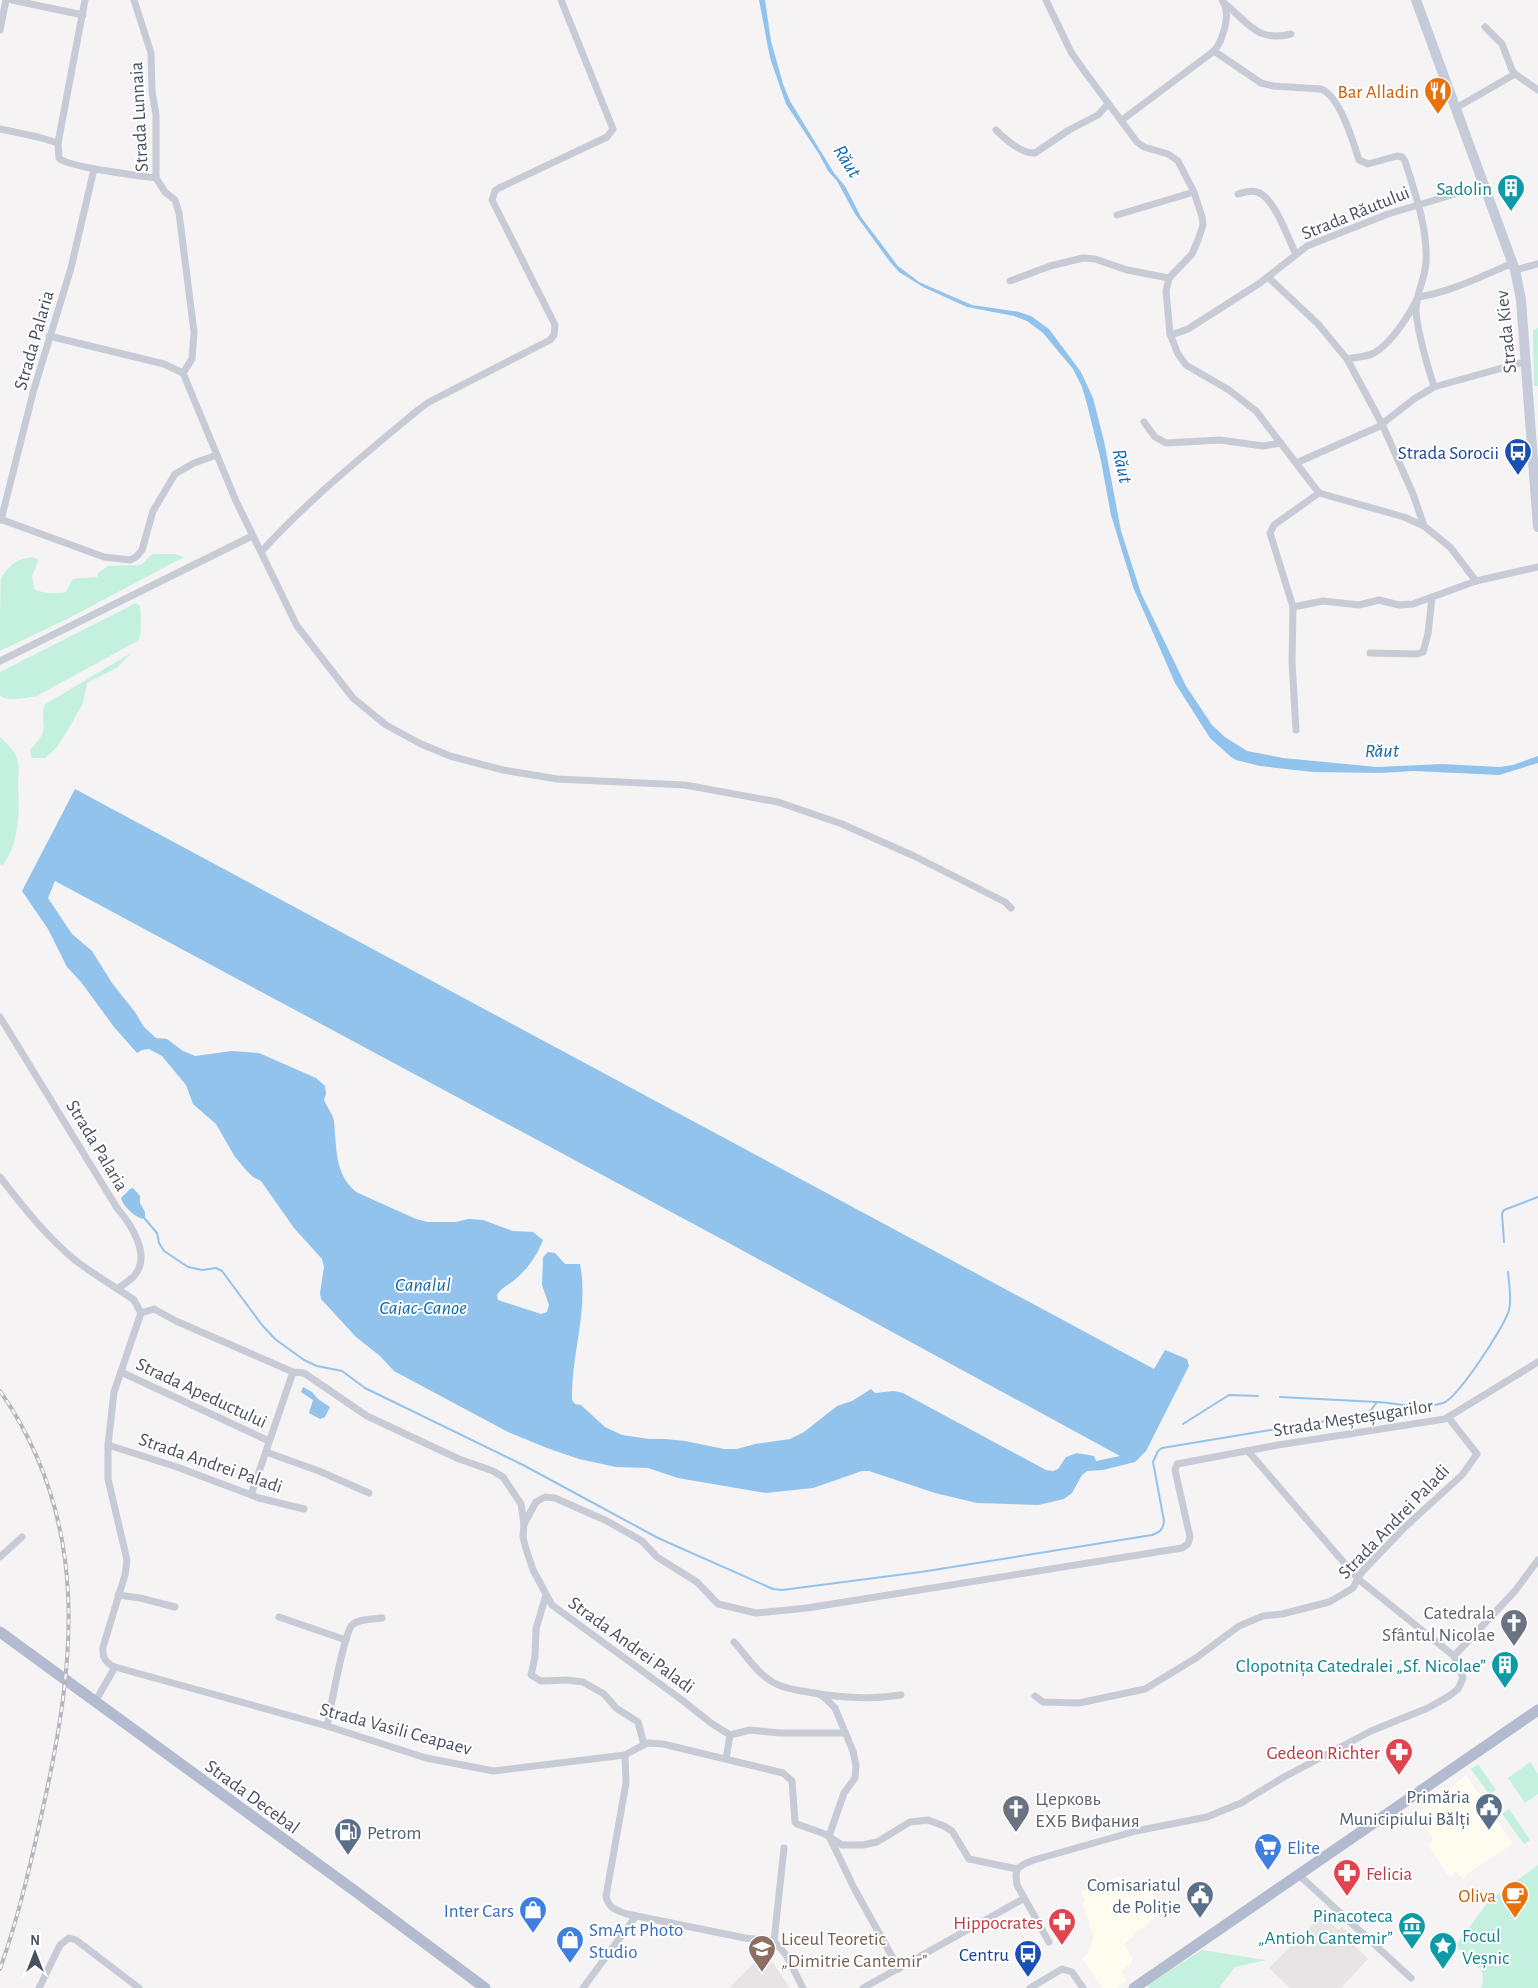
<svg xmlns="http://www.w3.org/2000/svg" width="1538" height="1988" font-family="'Alegreya Sans',sans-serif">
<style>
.commercial{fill:#fdfcef}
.education{fill:#e6e4e5}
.green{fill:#c4f0df}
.water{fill:#92c3ec;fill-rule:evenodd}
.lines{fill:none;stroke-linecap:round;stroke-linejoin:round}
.stream{stroke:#92c3ec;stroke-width:2}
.street{stroke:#c7cbd6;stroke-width:7}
.secondary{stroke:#c6cbda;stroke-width:10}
.primary{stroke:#b3bbd0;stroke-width:11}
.rail-casing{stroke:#b5b6bc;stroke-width:4}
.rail{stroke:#fff;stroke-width:2;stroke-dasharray:5.5;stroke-linecap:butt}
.labels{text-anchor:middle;stroke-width:4;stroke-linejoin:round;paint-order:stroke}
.food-label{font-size:19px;fill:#c56008;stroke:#fff;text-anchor:end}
.street-label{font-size:19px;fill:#4a5060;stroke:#fff}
.culture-label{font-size:19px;fill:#0d838f;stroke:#fff;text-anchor:end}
.transit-label{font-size:19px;fill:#164399;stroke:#fff;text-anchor:end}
.worship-label{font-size:19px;fill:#5b616d;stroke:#fff;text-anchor:end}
.health-label{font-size:19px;fill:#be3a42;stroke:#fff;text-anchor:end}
.service-label{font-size:19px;fill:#4e5e75;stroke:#fff;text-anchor:end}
.shop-label{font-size:19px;fill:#366cbe;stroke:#fff;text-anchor:start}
.education-label{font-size:19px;fill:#785e54;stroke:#fff;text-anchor:start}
.water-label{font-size:20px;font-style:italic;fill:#0f67ae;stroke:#fff}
</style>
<rect width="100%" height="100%" fill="#f5f3f3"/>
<!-- commercial -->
<g class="commercial">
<polygon points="1466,1775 1513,1844 1468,1873 1464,1879 1455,1872 1452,1876 1447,1874 1430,1848 1428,1844 1433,1840 1417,1813"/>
<polygon points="1120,1876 1123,1885 1128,1888 1130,1893 1147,1886 1149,1892 1152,1892 1163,1910 1145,1927 1133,1933 1134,1936 1124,1944 1132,1957 1132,1963 1121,1971 1127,1981 1117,1988 1102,1988 1082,1958 1088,1954 1094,1935 1089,1927 1090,1922 1085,1912 1083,1903 1085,1902 1081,1892"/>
</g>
<!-- education -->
<g class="education">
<polygon points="1322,1915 1338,1930 1342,1927 1353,1937 1350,1941 1368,1959 1341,1988 1290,1988 1269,1968"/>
<polygon points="760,1953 767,1954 790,1988 729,1988 760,1957"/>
</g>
<!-- green -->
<g class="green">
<polygon points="1538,328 1538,386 1534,386 1533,330"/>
<path d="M154 554H174L184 557 71 617 0 651C0 634 0 595 1 580 4 570 13 562 23 559 28 558 33 556 38 560L32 577 34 589C44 594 54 594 66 592L73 579 97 577 98 573 108 566 139 565C146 563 147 556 154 554Z"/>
<path d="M136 603 140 606C141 618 142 629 139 640L37 696C26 698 10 702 0 696V672Z"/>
<path d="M131 653 118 667 87 683 83 703 69 728 57 747 45 758H32L30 750C52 726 40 731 44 705Z"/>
<path d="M0 737C6 742 14 750 17 758 20 765 18 777 18 785 19 812 20 842 3 865L0 864Z"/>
<polygon points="1530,1762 1538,1774 1538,1794 1525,1803 1508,1778"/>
<polygon points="1478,1764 1496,1790 1489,1794 1471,1769"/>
<polygon points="1509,1809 1530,1840 1524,1844 1502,1814"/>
<path d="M1538 1865V1988H1481C1490 1968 1469 1957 1455 1946L1489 1901Z"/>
<polygon points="1202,1950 1266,1960 1235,1967 1219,1988 1149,1988 1147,1985"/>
</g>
<!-- water -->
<g class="water">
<polygon points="759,0 765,0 771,41 783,84 790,101 834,173 845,186 861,217 898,266 919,282 972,305 1019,312 1031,316 1049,329 1081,372 1093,398 1104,441 1121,531 1141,593 1186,686 1212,725 1225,737 1247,751 1283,758 1377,767 1442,764 1500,767 1513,765 1538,756 1538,763 1499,775 1414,771 1381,773 1313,772 1260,766 1236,760 1231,757 1210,738 1175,683 1133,587 1111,515 1101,461 1087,404 1082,387 1073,369 1043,333 1027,321 1014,316 967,307 923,287 899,272 890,262 855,214 837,181 828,171 819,154 786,104 770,58"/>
<path d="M75 789 1154 1369 1165 1350 1187 1359 1189 1366 1146 1451 1135 1462 1103 1470 1087 1471 1082 1475 1072 1493 1064 1499 1038 1505 977 1503 935 1493 869 1471H862L813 1488 766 1493 678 1478 648 1468 616 1467 579 1459 547 1448 508 1432 407 1378 394 1371 380 1356 356 1337 321 1299 320 1293 324 1267 322 1259 294 1228 261 1181 253 1177 246 1170 235 1157 216 1124 193 1104 186 1085 162 1056 149 1049 142 1050 137 1053 114 1027 81 982 67 967 48 929 22 891ZM55 881 727 1242 1120 1456 1096 1461 1094 1456 1077 1453 1066 1457 1058 1469 1053 1471 1046 1470 903 1393 894 1391 875 1393 871 1389 852 1401 837 1406 804 1432 790 1439 755 1444 737 1449H724L685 1441 665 1439H649L622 1435 605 1427 581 1405 575 1404 572 1400C571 1354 589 1310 580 1264H565L555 1253 548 1252 543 1257 542 1285 549 1305 547 1312 541 1314 498 1300 497 1295C501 1289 506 1286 512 1282 526 1271 537 1256 543 1240L533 1232 513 1231 483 1220 468 1219 456 1222H428L416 1219 356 1192C334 1173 337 1148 334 1122 333 1114 327 1107 324 1100L326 1094 325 1086 316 1078 259 1053 232 1051 195 1056 183 1051 167 1039 156 1038 144 1027 135 1012 112 983 92 951 72 934 48 898Z"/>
<path d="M133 1188 140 1196V1203L145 1212V1219C136 1219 123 1206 121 1198L130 1189Z"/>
<polygon points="303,1387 312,1392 318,1399 330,1407 325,1417 320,1419 309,1413 313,1400 301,1392"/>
</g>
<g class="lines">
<!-- stream -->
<g class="stream">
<path d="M145 1219 157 1233 159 1243 164 1251 188 1267 202 1270 216 1268 222 1271 262 1325 275 1339 304 1360 317 1366 342 1371 365 1388 525 1466 658 1538 773 1589 782 1590 921 1572 1152 1535C1160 1532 1163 1530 1164 1521L1153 1462 1158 1451 1162 1448 1368 1414 1377 1402C1398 1403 1422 1410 1443 1403 1457 1399 1505 1326 1509 1310 1512 1298 1509 1284 1508 1272"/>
<polyline points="1504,1242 1502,1214 1504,1210 1538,1197"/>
<polyline points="1280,1397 1377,1402"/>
<polyline points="1183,1424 1229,1395 1258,1396"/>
</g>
<!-- street -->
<g class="street">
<polyline points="12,0 83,15"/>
<path d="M85 0 58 143 59 158C66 167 141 176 156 178"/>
<polyline points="134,0 151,53 152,91 156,115 156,178 165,192 175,200 179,213 194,332 192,359 183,373"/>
<polyline points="1046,0 1071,52 1085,72 1137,142 1144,147 1168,154 1178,161 1194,192 1202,217 1203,225 1198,240 1192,254 1169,278 1166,291 1170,334 1178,354 1186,365 1229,390 1256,411 1319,493 1404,517 1424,526 1450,547 1476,581"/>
<path d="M1224 3C1248 22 1257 43 1291 34"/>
<polyline points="1485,27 1502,44 1512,70 1515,74"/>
<polyline points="0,30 6,0"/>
<path d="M1214 51 1261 83 1273 86 1321 89C1340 96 1353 142 1359 160L1368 164 1397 156 1402 157 1405 161C1415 193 1428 229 1426 263 1425 279 1415 296 1416 312 1418 336 1427 363 1434 387"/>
<polyline points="1456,108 1515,74 1538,90"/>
<path d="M1122 120 1214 51C1223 40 1232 13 1222 0"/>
<polyline points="0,129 38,137 58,143"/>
<path d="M996 130C1005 139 1022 154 1035 153L1069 130 1098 115 1108 104"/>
<path d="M1238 194C1245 192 1250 190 1257 192 1274 196 1288 239 1296 254"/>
<polyline points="1117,215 1194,192"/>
<polyline points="1515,270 1538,264"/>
<polyline points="1268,277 1318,324 1347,359 1382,424 1413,494 1424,526"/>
<polyline points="1010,281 1050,266 1083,258 1095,259 1127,270 1169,278"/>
<polyline points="1170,334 1177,333 1188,329 1260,283 1307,246 1388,214 1485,185"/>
<polyline points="49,336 164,364 183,373 236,501 297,626 353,698 386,725 421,744 450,756 503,770 557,779 685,785 778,802 842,824 914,856 1005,902 1011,908"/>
<path d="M1347 359C1356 357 1366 357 1374 353 1391 344 1410 314 1418 297 1451 292 1482 276 1513 263"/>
<polyline points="1144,422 1155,437 1166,443 1220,440 1263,446 1281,443"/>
<polyline points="1296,463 1378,427 1414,399 1434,387 1527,361"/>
<polyline points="0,519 104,557 130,560 136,557 142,550 153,511 175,474 194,463 217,455"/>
<polyline points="1,520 34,389 71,268 94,169"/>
<path d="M261 552C308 500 364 455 418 410L429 402 550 340 554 335 555 325 492 200 495 191 499 188 607 137 613 129 561 0"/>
<polyline points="1293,607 1323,601 1359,605 1379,600 1399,605 1413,604 1476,581 1538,567"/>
<polyline points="1370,653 1417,654 1423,652 1428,634 1432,597"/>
<polyline points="0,661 252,536"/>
<polyline points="1296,730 1292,662 1293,607 1270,533 1274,525 1319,493"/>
<path d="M0 1017 117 1208C131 1224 152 1256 134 1276 129 1281 123 1285 118 1288"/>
<path d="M0 1177C23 1207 47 1237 76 1261 95 1275 115 1287 134 1300L141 1313 114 1392 108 1445V1479L127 1560 125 1575 103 1647C102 1657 105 1663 115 1667"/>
<polyline points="141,1313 154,1309 176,1321 293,1372 304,1373 367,1416 459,1459 493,1471 503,1477 521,1504 524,1524 523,1537 526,1549 533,1570 552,1605 682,1700 711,1723 730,1735 726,1759"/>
<polyline points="121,1372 269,1441"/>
<polyline points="108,1445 177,1467 259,1498 304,1509"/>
<polyline points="1248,1451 1358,1579 1454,1656"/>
<polyline points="266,1452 319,1471 369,1493"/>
<polyline points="251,1495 293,1372"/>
<polyline points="524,1524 536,1502 545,1497 555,1498 607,1521 642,1541 657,1557 697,1582 718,1604 756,1613 807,1608 1182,1548 1188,1544 1190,1537 1175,1470 1177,1464 1278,1445 1445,1419 1538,1362"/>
<polyline points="0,1557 22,1537"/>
<polyline points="118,1595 140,1598 175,1607"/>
<polyline points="546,1595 536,1629 535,1657 531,1675 541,1681 567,1680 583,1682 604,1694 616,1708 638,1722 644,1745"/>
<polyline points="279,1617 346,1640"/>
<path d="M734 1642C746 1655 756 1672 771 1681 781 1688 796 1690 808 1692 840 1698 869 1700 901 1695"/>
<polyline points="819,1694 826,1699 835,1708 853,1751 856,1766 855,1778 844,1793 829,1836 854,1888 899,1969"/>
<polyline points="1035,1696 1043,1702 1079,1703 1145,1689 1196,1658 1239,1626 1263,1616 1282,1614 1329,1602 1343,1594 1353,1588 1361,1573 1405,1527 1462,1475 1477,1454 1448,1417"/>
<polyline points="95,1702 115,1667 327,1726 426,1758 494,1771 625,1755 647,1743 663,1744 783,1773 792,1781 795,1822 797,1824 825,1834 842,1845 863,1845 877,1842 910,1822 928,1820 944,1826 952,1831 969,1859 1017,1869"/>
<path d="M327 1726C331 1708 343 1636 352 1625 358 1619 373 1619 382 1618"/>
<polyline points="730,1735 750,1730 780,1733 845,1733"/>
<path d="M625 1755 626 1783 606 1896C608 1908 616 1910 627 1914L745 1938 774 1941 786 1955 803 1988"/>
<polyline points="1017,1869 1024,1864 1034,1860 1136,1831 1207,1817 1241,1803 1284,1777 1371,1731 1428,1708 1449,1696 1458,1689 1463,1678 1454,1656 1515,1591 1538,1560"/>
<polyline points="1017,1869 1016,1876 1017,1885 1049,1942"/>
<polyline points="1299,1875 1411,1978"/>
<polyline points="774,1941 784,1848"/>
<polyline points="39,1988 60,1945 69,1938 76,1940 139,1988"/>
<polyline points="583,1988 636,1916"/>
<polyline points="863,1988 1023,1899"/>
<polyline points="1030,1988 1062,1969 1072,1972 1083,1988"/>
</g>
<!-- secondary -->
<polyline class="secondary" points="1416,0 1515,270 1521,300 1538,527"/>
<!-- primary -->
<g class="primary">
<polyline points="0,1632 359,1894 485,1988"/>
<polyline points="1134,1988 1538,1710"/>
</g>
<defs>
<path id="rail" d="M0 1391C91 1522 76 1660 43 1808 31 1862 19 1916 0 1969"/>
</defs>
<!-- rail casing -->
<use href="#rail" class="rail-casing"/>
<!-- rail -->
<use href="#rail" class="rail"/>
</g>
<!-- icons -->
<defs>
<symbol id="restaurant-pin" viewBox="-11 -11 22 30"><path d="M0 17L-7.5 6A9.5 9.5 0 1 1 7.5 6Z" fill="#e8710a" stroke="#fff"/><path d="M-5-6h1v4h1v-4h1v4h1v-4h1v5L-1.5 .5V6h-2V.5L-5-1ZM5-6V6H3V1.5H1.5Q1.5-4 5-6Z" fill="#fff"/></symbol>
<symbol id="building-pin" viewBox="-11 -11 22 30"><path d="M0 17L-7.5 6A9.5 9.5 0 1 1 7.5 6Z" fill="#0f9aa8" stroke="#fff"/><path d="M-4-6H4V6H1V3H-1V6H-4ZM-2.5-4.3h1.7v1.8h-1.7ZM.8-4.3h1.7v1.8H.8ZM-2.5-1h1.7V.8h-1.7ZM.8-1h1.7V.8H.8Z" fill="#fff"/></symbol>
<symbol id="bus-pin" viewBox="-11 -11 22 30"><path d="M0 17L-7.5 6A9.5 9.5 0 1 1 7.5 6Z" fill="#1a4fb4" stroke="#fff"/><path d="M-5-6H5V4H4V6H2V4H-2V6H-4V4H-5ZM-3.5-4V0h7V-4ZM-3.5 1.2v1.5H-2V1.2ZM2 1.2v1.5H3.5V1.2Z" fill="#fff"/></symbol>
<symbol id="church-pin" viewBox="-11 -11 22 30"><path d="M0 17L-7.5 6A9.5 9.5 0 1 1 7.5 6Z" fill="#6b7280" stroke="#fff"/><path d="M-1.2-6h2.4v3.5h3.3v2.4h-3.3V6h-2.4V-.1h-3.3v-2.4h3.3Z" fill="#fff"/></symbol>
<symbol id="pharmacy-pin" viewBox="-11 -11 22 30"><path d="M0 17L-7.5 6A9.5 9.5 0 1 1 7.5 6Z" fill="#e0444e" stroke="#fff"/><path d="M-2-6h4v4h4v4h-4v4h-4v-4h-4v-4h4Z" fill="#fff"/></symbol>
<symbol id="civic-pin" viewBox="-11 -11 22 30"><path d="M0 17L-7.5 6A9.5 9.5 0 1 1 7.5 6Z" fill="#5c6f8a" stroke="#fff"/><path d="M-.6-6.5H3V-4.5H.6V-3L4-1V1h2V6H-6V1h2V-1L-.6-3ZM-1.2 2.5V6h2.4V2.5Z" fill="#fff"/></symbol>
<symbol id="fuel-pin" viewBox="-11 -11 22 30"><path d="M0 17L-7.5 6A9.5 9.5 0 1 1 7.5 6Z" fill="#5c6f8a" stroke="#fff"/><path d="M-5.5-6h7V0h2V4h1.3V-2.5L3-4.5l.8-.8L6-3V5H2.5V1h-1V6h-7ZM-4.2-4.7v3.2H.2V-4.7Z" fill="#fff"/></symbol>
<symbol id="supermarket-pin" viewBox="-11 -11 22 30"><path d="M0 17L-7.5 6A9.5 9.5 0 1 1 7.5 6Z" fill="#3f7fe0" stroke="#fff"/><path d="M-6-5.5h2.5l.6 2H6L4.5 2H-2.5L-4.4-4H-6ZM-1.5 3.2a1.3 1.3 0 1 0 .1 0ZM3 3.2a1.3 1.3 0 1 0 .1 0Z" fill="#fff"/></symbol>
<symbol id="cafe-pin" viewBox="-11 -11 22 30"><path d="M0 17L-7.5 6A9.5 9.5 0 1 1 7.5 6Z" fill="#e8710a" stroke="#fff"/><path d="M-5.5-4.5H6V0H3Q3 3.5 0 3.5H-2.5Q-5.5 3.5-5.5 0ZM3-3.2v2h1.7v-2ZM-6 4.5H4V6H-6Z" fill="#fff"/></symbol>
<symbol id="shop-pin" viewBox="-11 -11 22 30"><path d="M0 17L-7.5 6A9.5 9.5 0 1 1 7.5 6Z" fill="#3f7fe0" stroke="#fff"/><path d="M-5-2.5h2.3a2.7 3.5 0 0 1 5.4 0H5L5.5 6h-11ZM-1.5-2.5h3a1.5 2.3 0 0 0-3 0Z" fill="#fff"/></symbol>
<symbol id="museum-pin" viewBox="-11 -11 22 30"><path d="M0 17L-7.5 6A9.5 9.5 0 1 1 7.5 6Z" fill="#0f9aa8" stroke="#fff"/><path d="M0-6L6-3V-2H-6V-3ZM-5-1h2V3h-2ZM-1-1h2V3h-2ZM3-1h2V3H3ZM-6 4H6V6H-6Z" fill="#fff"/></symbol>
<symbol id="sight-pin" viewBox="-11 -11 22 30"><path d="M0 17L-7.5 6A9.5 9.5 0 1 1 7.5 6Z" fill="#0f9aa8" stroke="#fff"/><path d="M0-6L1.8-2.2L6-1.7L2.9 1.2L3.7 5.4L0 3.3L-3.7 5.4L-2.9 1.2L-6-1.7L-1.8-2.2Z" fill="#fff"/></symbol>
<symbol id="school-pin" viewBox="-11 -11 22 30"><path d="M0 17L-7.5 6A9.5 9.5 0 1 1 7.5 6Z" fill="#8d6e63" stroke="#fff"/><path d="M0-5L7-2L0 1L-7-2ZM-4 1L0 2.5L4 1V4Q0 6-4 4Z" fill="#fff"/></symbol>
</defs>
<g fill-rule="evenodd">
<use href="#restaurant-pin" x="1422" y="75" width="32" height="43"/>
<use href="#building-pin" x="1495" y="172" width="32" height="43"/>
<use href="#bus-pin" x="1502" y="436" width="32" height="43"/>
<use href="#church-pin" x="1498" y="1607" width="32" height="43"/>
<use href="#building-pin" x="1489" y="1649" width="32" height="43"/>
<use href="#pharmacy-pin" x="1383" y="1736" width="32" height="43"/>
<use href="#civic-pin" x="1473" y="1791" width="32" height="43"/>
<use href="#church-pin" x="1000" y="1793" width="32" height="43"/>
<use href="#fuel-pin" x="332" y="1816" width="32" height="43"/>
<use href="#supermarket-pin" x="1252" y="1831" width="32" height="43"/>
<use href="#pharmacy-pin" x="1331" y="1857" width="32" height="43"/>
<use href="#civic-pin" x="1184" y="1879" width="32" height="43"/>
<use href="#cafe-pin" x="1499" y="1879" width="32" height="43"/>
<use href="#shop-pin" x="517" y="1894" width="32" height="43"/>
<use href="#pharmacy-pin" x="1046" y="1906" width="32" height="43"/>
<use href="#museum-pin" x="1396" y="1910" width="32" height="43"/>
<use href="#shop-pin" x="554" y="1924" width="32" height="43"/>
<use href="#sight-pin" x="1427" y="1930" width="32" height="43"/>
<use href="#school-pin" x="746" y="1933" width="32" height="43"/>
<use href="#bus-pin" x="1012" y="1938" width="32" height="43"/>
</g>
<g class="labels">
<!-- food labels -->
<g class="food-label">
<text x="1419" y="98">Bar Alladin</text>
<text x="1496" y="1902">Oliva</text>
</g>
<!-- street labels -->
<g class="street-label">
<text transform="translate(138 117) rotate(-93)" y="7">Strada Lunnaia</text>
<text transform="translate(1355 212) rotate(-22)" y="7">Strada Răutului</text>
<text transform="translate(1505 332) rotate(-96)" y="7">Strada Kiev</text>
<text transform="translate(33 340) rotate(-74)" y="7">Strada Palaria</text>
<text transform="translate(98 1145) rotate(59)" y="7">Strada Palaria</text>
<text transform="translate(202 1392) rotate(25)" y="7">Strada Apeductului</text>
<text transform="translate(1353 1417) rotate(-9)" y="7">Strada Meșteșugarilor</text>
<text transform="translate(211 1462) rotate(19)" y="7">Strada Andrei Paladi</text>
<text transform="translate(1393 1521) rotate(-46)" y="7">Strada Andrei Paladi</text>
<text transform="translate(632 1644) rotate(36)" y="7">Strada Andrei Paladi</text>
<text transform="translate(396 1728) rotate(15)" y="7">Strada Vasili Ceapaev</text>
<text transform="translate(253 1796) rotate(36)" y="7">Strada Decebal</text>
</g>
<!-- culture labels -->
<g class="culture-label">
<text x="1492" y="195">Sadolin</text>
<text x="1486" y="1672">Clopotnița Catedralei „Sf. Nicolae”</text>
<text x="1393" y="1922">Pinacoteca<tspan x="1393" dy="22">„Antioh Cantemir”</tspan></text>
<text x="1462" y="1942" text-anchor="start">Focul<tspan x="1462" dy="22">Veșnic</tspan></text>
</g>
<!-- transit labels -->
<g class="transit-label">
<text x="1499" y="459">Strada Sorocii</text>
<text x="1009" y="1961">Centru</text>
</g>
<!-- worship labels -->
<g class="worship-label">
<text x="1495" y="1619">Catedrala<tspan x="1495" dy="22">Sfântul Nicolae</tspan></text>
<text x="1035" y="1805" text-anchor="start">Церковь<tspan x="1035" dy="22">ЕХБ Вифания</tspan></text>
</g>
<!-- health labels -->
<g class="health-label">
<text x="1380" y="1759">Gedeon Richter</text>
<text x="1366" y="1880" text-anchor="start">Felicia</text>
<text x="1043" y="1929">Hippocrates</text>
</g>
<!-- service labels -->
<g class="service-label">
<text x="1470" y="1803">Primăria<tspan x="1470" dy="22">Municipiului Bălți</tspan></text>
<text x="367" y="1839" text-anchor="start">Petrom</text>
<text x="1181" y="1891">Comisariatul<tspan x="1181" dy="22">de Poliție</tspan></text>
</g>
<!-- shop labels -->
<g class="shop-label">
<text x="1287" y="1854">Elite</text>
<text x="514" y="1917" text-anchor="end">Inter Cars</text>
<text x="589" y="1936">SmArt Photo<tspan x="589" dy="22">Studio</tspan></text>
</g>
<!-- education labels -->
<g class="education-label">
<text x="781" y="1945">Liceul Teoretic<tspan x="781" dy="22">„Dimitrie Cantemir"</tspan></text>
</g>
<!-- water labels -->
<g class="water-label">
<text transform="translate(848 161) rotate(58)" y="7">Răut</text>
<text transform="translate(1123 466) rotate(78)" y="7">Răut</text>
<text x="1382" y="757">Răut</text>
<text x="423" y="1291">Canalul<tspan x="423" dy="23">Caiac-Canoe</tspan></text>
</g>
</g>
<!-- north arrow -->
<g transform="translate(35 1953)" stroke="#ffffff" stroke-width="4" paint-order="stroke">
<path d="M0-4L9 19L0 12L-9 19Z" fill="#4a5060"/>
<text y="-8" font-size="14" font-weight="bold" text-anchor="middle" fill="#4a5060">N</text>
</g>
</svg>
